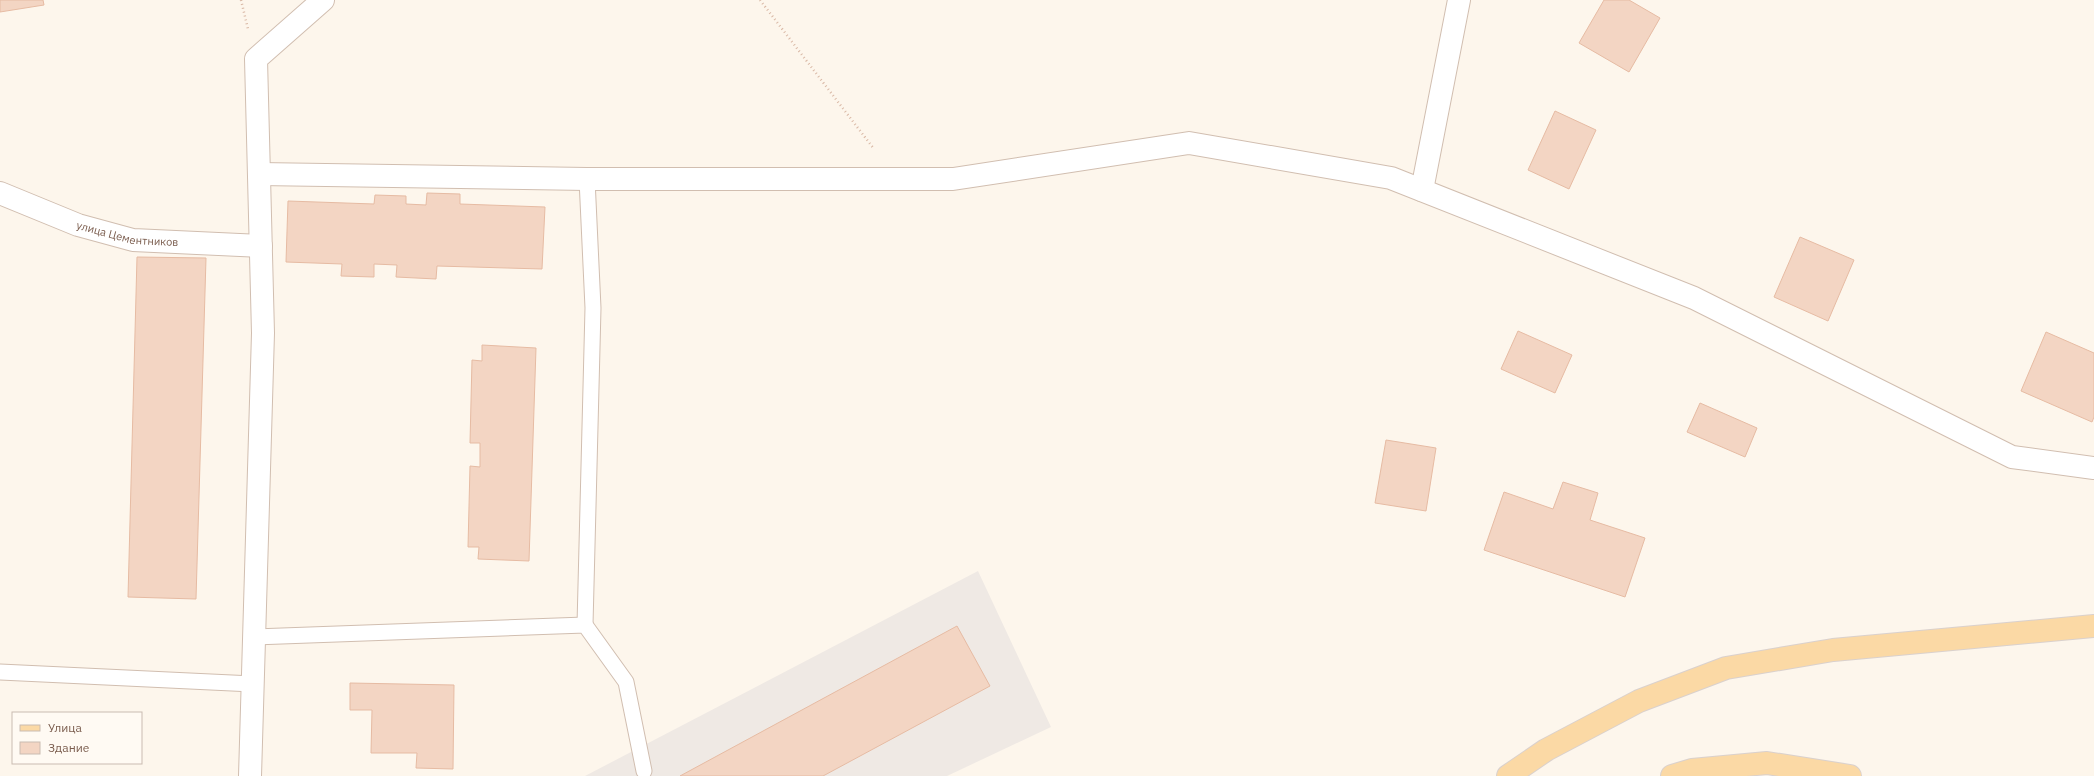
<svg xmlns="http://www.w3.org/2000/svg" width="2094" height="776" font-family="'IBM Plex Sans',sans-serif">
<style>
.industrial{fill:#efe9e4}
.building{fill:#f3d5c3;stroke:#e6bba3}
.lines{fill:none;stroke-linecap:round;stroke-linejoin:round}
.service-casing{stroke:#d1beb0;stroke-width:17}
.minor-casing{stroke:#d1beb0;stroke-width:24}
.primary-casing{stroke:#dad1cd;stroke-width:24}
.path{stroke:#d9b8a5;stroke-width:2.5;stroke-dasharray:1 3;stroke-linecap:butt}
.service{stroke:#fff;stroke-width:15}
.minor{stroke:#fff;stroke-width:22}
.primary{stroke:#fbd9a5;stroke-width:22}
.labels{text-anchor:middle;stroke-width:3.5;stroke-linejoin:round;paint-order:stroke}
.street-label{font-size:11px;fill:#7a5c4d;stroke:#fffaf3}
</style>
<rect width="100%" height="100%" fill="#fdf6ec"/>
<!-- industrial -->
<polygon class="industrial" points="978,571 1051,727 947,776 585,776"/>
<!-- building -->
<g class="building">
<polygon points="0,0 43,0 44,5 0,12"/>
<polygon points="1604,0 1629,0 1660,18 1629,72 1579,43"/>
<polygon points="1555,111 1596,130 1569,189 1528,170"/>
<polygon points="427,193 460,194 460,204 545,207 542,269 437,266 436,279 396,277 397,265 374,264 374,277 341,276 342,264 286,262 288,201 374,204 375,195 406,196 406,204 426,205"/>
<polygon points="1800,237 1854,260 1828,321 1774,297"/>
<polygon points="137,257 206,258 196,599 128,597"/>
<polygon points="1518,331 1572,355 1555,393 1501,369"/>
<polygon points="2046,332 2094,353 2094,417 2092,422 2021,391"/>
<polygon points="482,345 536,348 529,561 478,559 479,547 468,547 470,466 480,467 480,443 470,443 472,360 482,361"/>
<polygon points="1700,403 1757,428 1745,457 1687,432"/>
<polygon points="1386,440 1436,448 1426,511 1375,503"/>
<polygon points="1563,482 1598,493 1590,520 1645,538 1625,597 1484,550 1504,492 1553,509"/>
<polygon points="957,626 990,686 823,776 680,776"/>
<polygon points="350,683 454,685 453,769 416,768 417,753 371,753 372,710 350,710"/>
</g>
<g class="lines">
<defs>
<g id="service">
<polyline points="585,625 593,308 587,179"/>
<polyline points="254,637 585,625 626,682 644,771"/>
<polyline points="0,672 253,684"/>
</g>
<g id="minor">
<polyline points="259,174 587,179 953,179 1189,143 1391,178 1694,298 2012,457 2094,468"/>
<polyline points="1422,190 1459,0"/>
<path id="s1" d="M0 193 78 225 133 240 261 246"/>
<polyline points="250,776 263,333 256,59 323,0"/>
</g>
<g id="primary">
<polyline points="1508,776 1546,750 1639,701 1726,668 1833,650 2094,626"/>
<polyline points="1672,776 1692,770 1767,763 1850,776"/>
</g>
</defs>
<!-- service casing -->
<use href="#service" class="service-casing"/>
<!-- minor casing -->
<use href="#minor" class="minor-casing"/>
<!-- primary casing -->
<use href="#primary" class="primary-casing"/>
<!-- path -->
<g class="path">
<polyline points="241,0 248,29"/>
<polyline points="760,0 874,149"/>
</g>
<!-- service -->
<use href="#service" class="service"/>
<!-- minor -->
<use href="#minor" class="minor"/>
<!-- primary -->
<use href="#primary" class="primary"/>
</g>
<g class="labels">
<!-- street labels -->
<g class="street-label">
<text dy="4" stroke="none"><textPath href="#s1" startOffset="135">улица Цементников</textPath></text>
</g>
</g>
<!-- legend -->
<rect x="12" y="712" width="130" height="52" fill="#fffaf3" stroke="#cabbb1"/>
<rect x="20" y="725" width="20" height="6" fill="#fbd9a5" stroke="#cabbb1"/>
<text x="48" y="732" font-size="12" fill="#7a5c4d">Улица</text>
<rect x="20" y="742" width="20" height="12" fill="#f3d5c3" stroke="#cabbb1"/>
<text x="48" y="752" font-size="12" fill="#7a5c4d">Здание</text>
</svg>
